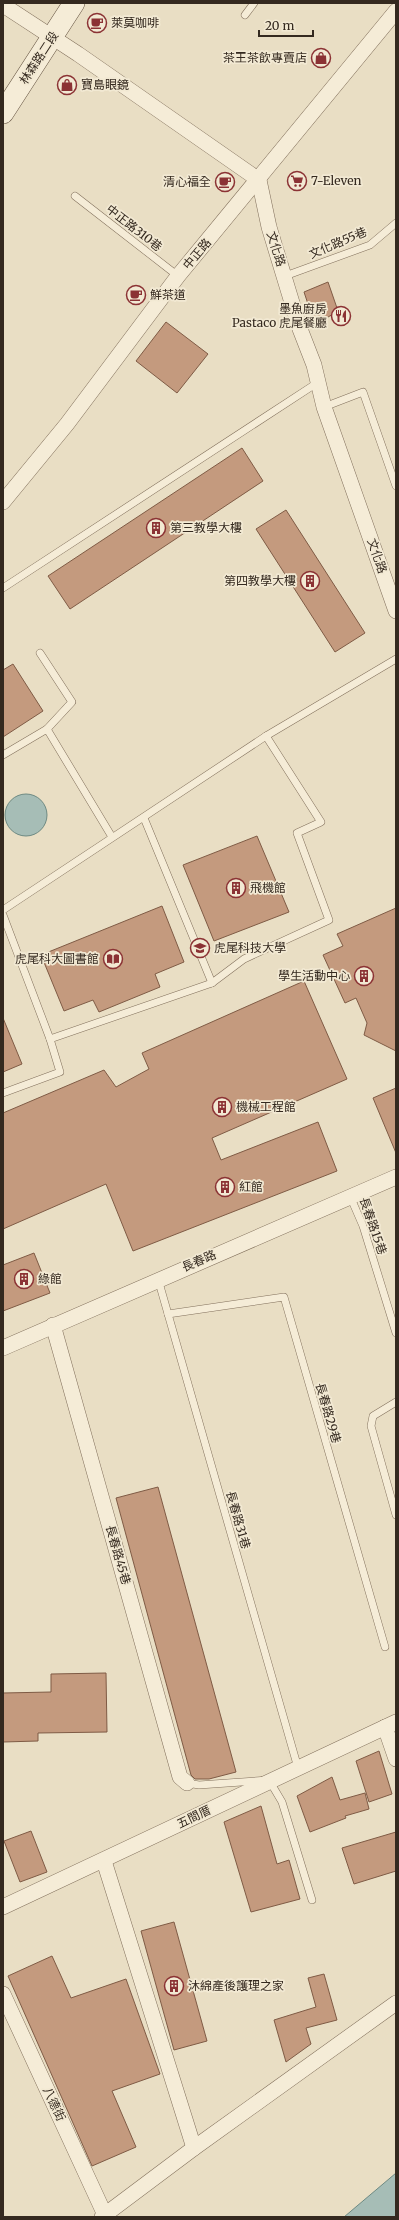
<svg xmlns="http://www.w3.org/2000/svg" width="399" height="2220" font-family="Merriweather,'Noto Sans TC',serif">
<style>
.water{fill:#a6bdb6;stroke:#6e8a83}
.building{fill:#c49a7e;stroke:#7f5b45}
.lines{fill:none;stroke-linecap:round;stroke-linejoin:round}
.service-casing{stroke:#82705c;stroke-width:8}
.minor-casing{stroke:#82705c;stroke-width:16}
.secondary-casing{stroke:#645240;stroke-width:22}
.service{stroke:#f5ecd7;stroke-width:7}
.minor{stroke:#f5ecd7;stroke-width:15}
.secondary{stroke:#f5ecd7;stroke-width:21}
.labels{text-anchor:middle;stroke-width:3.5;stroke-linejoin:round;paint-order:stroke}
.poi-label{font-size:12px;fill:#34291f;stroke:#f2e9d3;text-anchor:start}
.street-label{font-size:12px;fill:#34291f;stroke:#f2e9d3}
</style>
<rect width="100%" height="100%" fill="#e9dec4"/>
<!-- water -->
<g class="water">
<circle cx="26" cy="815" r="21"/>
<polygon points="396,2173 396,2217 344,2217"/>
</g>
<!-- building -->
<g class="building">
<polygon points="328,282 338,311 315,325 304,292"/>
<polygon points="166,322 208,354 177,393 136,361"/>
<polygon points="242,448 263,481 70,609 48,576"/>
<polygon points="286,510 365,633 335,652 256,529"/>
<polygon points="13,664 43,711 3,737 3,670"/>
<polygon points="257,836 289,912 214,941 183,865"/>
<polygon points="162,906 184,962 155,974 160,987 99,1012 93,1000 64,1011 41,955"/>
<polygon points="396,908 396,1051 364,1035 367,1023 356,998 345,1003 323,955 343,946 337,934"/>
<polygon points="304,981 347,1079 212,1138 221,1160 318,1122 337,1171 133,1251 106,1184 3,1229 3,1113 104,1070 116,1087 149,1069 142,1053"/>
<polygon points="3,1018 22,1064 3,1072"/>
<polygon points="396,1088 396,1153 373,1098"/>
<polygon points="34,1253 50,1293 3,1311 3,1265"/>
<polygon points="158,1487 236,1772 209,1779 195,1779 191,1775 116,1498"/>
<polygon points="106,1673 107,1732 38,1733 38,1741 3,1742 3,1693 51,1692 51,1674"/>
<polygon points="379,1751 392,1794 369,1802 356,1761"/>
<polygon points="332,1777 340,1800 365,1793 369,1809 345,1816 346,1818 310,1832 297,1796"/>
<polygon points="261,1806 277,1864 289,1860 300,1899 251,1912 224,1822"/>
<polygon points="31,1831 47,1872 20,1882 4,1841"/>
<polygon points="396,1832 396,1871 354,1884 342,1848"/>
<polygon points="174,1922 207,2041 174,2050 141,1931"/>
<polygon points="52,1956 71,1998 126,1979 160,2074 112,2091 136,2147 92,2166 8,1976"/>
<polygon points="324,1974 337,2020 306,2028 311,2044 286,2062 274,2020 316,2007 308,1978"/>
</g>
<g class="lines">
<defs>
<g id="service">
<polyline points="245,15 254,3"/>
<polyline points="75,196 178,276"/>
<polyline points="285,276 370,245 396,223"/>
<polyline points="324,407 363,392 396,486"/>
<polyline points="3,588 317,383"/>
<polyline points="40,653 72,702 47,729"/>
<polyline points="3,755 47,729 112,837"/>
<polyline points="144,818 212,983"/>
<polyline points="3,910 266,736 396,659"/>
<polyline points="3,915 50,1039 212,983 244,959 329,920 297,833 321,822 266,736"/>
<polyline points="3,1093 60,1072 50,1039"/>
<polyline points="350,1196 363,1226 396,1333"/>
<polyline points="158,1279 298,1768"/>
<polyline points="168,1314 284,1297 385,1647"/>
<polyline points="396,1402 373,1416 371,1426 396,1515"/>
<polyline points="187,1783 199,1785 269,1780 282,1802 312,1900"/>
</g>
<g id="minor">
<polyline points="3,5 78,54 259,180 269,227 300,329 314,365 324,407 396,611"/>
<polyline points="3,502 67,424 178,276 396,11"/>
<polyline points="53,1325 180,1777 187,1783"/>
<polyline points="3,1348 396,1177"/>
<polyline points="385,1727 396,1759"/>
<polyline points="104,1861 194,2148"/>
<polyline points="3,1907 396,1722"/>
<polyline points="3,1994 105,2215"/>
<polyline points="102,2217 194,2148 396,2003"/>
</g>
<polyline id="secondary" points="3,113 74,3"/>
</defs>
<!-- service casing -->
<use href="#service" class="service-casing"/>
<!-- minor casing -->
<use href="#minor" class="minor-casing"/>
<!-- secondary casing -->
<use href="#secondary" class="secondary-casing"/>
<!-- service -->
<use href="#service" class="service"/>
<!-- minor -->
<use href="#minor" class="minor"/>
<!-- secondary -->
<use href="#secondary" class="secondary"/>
</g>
<!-- icons -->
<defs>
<symbol id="cafe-ring" viewBox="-11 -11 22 22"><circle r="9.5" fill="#f2e9d3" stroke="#8b3234" stroke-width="1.5"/><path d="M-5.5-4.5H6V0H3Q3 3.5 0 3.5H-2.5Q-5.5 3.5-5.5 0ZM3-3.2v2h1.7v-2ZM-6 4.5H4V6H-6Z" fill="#8b3234"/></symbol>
<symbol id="shop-ring" viewBox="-11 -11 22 22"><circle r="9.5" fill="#f2e9d3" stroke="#8b3234" stroke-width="1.5"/><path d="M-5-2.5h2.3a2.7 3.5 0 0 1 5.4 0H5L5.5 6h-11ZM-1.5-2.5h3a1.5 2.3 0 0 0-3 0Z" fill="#8b3234"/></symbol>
<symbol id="supermarket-ring" viewBox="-11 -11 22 22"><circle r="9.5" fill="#f2e9d3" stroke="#8b3234" stroke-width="1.5"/><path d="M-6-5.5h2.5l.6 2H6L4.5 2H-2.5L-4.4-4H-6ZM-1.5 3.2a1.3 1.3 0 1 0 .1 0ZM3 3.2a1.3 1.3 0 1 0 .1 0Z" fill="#8b3234"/></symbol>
<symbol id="restaurant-ring" viewBox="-11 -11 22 22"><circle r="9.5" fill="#f2e9d3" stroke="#8b3234" stroke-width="1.5"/><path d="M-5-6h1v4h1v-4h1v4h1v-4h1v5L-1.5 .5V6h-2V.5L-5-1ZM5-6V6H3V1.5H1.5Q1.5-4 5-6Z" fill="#8b3234"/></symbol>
<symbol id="building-ring" viewBox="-11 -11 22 22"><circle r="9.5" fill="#f2e9d3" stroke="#8b3234" stroke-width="1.5"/><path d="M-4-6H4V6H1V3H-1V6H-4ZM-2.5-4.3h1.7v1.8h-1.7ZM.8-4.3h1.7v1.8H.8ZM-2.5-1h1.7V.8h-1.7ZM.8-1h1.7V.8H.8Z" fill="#8b3234"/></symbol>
<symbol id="university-ring" viewBox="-11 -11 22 22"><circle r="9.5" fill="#f2e9d3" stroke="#8b3234" stroke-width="1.5"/><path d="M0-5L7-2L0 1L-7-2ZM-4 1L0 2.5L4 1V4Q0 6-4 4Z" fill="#8b3234"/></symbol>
<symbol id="library-ring" viewBox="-11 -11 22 22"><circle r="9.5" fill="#f2e9d3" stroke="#8b3234" stroke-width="1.5"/><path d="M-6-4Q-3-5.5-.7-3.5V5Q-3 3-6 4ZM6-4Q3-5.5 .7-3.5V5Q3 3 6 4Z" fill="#8b3234"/></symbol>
</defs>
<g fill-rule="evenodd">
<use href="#cafe-ring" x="86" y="12" width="22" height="22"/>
<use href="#shop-ring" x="310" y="47" width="22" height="22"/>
<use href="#shop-ring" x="56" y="74" width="22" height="22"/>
<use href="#supermarket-ring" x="286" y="170" width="22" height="22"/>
<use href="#cafe-ring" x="214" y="171" width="22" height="22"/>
<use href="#cafe-ring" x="125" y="284" width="22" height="22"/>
<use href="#restaurant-ring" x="330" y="305" width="22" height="22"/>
<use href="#building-ring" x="145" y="517" width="22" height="22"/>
<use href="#building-ring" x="299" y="570" width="22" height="22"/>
<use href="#building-ring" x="225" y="877" width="22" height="22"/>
<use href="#university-ring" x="189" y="937" width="22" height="22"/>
<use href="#library-ring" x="102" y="948" width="22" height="22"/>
<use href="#building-ring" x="353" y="965" width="22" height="22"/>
<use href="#building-ring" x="211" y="1096" width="22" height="22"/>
<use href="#building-ring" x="214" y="1176" width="22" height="22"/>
<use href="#building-ring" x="13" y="1268" width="22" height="22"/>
<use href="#building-ring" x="163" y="1975" width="22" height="22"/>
</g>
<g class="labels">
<!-- poi labels -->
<g class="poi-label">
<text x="111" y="27">萊莫咖啡</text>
<text x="307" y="62" text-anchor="end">茶王茶飲專賣店</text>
<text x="81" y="89">寶島眼鏡</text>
<text x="311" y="185">7-Eleven</text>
<text x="211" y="186" text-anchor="end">清心福全</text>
<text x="150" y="299">鮮茶道</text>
<text x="327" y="313" text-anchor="end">墨魚廚房<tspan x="327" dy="14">Pastaco 虎尾餐廳</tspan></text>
<text x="170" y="532">第三教學大樓</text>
<text x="296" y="585" text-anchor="end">第四教學大樓</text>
<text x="250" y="892">飛機館</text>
<text x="214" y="952">虎尾科技大學</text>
<text x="99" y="963" text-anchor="end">虎尾科大圖書館</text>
<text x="350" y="980" text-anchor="end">學生活動中心</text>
<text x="236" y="1111">機械工程館</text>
<text x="239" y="1191">紅館</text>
<text x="38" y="1283">綠館</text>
<text x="188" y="1990">沐綿產後護理之家</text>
</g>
<!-- street labels -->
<g class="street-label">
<text transform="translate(39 58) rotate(-57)" y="4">林森路二段</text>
<text transform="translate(134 228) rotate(38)" y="4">中正路310巷</text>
<text transform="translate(338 243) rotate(-23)" y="4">文化路55巷</text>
<text transform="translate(276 249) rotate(72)" y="4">文化路</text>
<text transform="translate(197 254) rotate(-50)" y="4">中正路</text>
<text transform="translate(377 556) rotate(71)" y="4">文化路</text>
<text transform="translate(373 1226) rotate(71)" y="4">長春路15巷</text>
<text transform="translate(199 1261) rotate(-23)" y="4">長春路</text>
<text transform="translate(328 1413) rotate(74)" y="4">長春路29巷</text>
<text transform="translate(238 1520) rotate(74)" y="4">長春路31巷</text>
<text transform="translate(118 1555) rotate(74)" y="4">長春路45巷</text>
<text transform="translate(194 1817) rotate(-26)" y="4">五間厝</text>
<text transform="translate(54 2104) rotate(65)" y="4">八德街</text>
</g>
</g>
<!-- border -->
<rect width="399" height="2220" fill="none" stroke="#34291f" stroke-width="8"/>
<!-- scale -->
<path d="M259 30v6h54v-6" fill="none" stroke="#34291f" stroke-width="2"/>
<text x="265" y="30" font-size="12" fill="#34291f" stroke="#f2e9d3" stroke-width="3" paint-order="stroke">20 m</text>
</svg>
